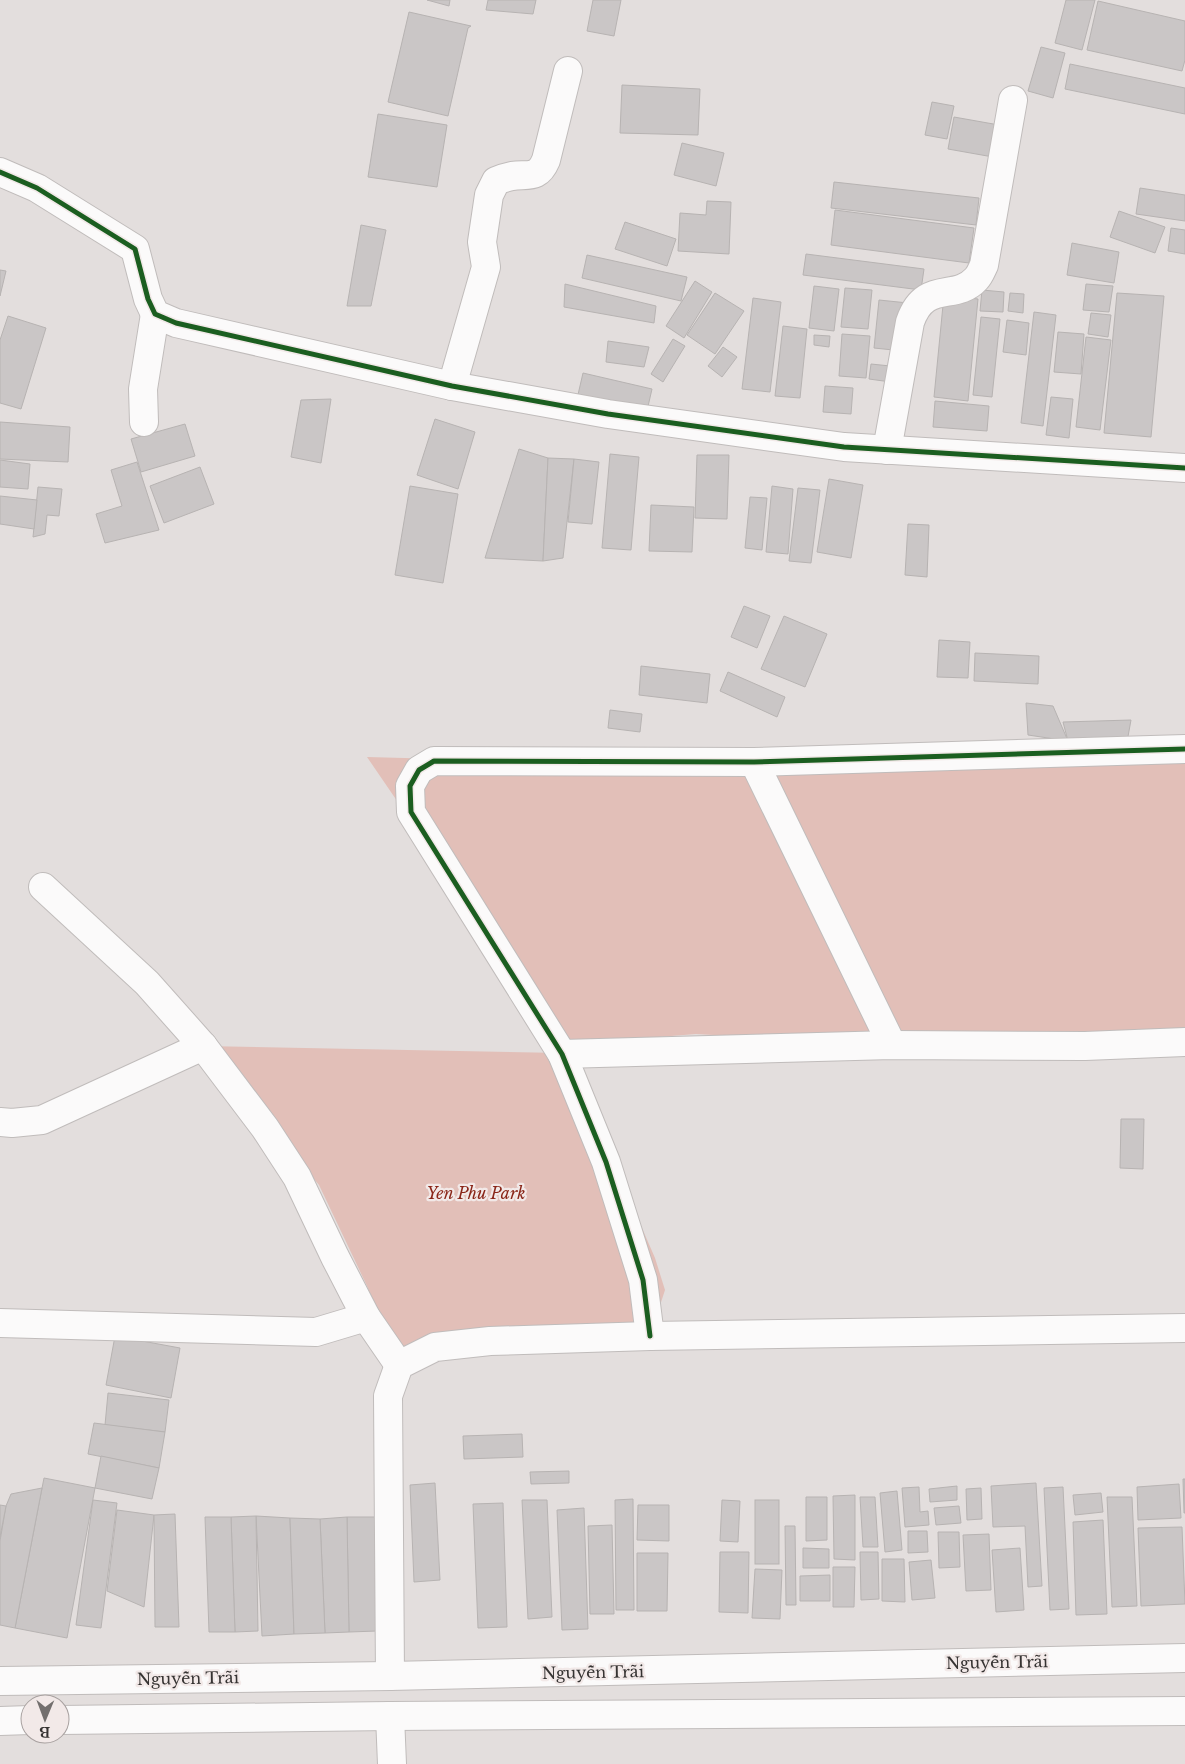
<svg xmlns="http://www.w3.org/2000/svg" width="1185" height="1764" font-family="'Libre Baskerville',serif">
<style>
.green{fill:#e2bfb8}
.building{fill:#cac6c6;stroke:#b7b3b2}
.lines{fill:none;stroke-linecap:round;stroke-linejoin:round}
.minor-casing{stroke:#c0bcbb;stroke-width:30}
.major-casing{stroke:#c0bcbb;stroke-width:30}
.minor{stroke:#fbfafa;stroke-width:28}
.major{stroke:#fbfafa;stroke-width:28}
.cycleway-casing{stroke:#f2e9e8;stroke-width:8}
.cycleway{stroke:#1b5e20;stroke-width:5}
.labels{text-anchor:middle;stroke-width:4.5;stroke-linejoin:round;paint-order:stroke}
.park-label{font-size:16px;font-style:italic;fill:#8a2619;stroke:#f2e9e8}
.street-label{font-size:16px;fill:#363332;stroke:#f2e9e8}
</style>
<rect width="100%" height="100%" fill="#e3dedd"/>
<!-- green -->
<polygon class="green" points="1185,750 1185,1035 892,1045 696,1034 633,1039 566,1053 655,1258 665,1290 650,1336 399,1365 367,1286 319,1185 203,1046 561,1053 510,966 367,757 479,760"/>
<!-- building -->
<g class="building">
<polygon points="427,0 450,0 449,6"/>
<polygon points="488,0 536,0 533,14 486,10"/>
<polygon points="593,0 621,0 614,36 587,31"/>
<polygon points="1066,0 1095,0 1082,50 1055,43"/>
<polygon points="1098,1 1185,21 1185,60 1182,71 1087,50"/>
<polygon points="409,12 471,26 468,28 448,116 388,102"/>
<polygon points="1041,47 1065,53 1053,98 1028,91"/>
<polygon points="1070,64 1185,88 1185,114 1065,89"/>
<polygon points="622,85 700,89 698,135 620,133"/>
<polygon points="932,102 954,106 947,139 925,135"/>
<polygon points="378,114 447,125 437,187 368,177"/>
<polygon points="954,117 999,125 993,157 948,149"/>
<polygon points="682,143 724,153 716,186 674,175"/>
<polygon points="834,182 979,198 976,225 831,208"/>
<polygon points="1140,188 1185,195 1185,221 1136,214"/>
<polygon points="707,201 731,202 729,254 678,251 680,213 706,215"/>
<polygon points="835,210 974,228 969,263 831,245"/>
<polygon points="1119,211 1165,227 1155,253 1110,237"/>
<polygon points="625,222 676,239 667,266 615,249"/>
<polygon points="361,225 386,230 371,306 347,306"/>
<polygon points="1171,228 1185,230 1185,254 1168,251"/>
<polygon points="1072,243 1119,252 1114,283 1067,275"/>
<polygon points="806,254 924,269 921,290 803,275"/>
<polygon points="587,255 687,277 681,301 582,278"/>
<polygon points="0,270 6,271 0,296"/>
<polygon points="695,281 712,292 684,338 666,326"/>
<polygon points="565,284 656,306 654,323 564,307"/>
<polygon points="1086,284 1113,286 1109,312 1083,310"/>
<polygon points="814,286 839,289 834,331 809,328"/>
<polygon points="845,288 872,290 868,329 841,327"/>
<polygon points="982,290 1004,292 1003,312 980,311"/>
<polygon points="715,293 744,311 715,354 687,335"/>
<polygon points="1010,293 1024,294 1023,313 1008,311"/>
<polygon points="1117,293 1164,296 1151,437 1104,433"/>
<polygon points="944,295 978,299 968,401 934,397"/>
<polygon points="753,298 781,302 770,392 742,389"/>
<polygon points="879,300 908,303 903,351 874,348"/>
<polygon points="1034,312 1056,315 1043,426 1021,423"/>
<polygon points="1091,313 1111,315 1108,337 1088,334"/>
<polygon points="8,316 46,328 21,409 0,403 0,340"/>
<polygon points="981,317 1000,319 992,397 973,395"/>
<polygon points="1007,320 1029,323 1026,355 1003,352"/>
<polygon points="783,326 807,329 800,398 775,396"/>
<polygon points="1058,332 1084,334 1081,374 1054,372"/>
<polygon points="842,334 870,336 866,378 839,376"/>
<polygon points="814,335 830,336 829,347 814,345"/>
<polygon points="1086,337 1111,340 1100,430 1076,427"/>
<polygon points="673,339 685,346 663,382 651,374"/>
<polygon points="608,341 649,347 644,367 606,362"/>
<polygon points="723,347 737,357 722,377 708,366"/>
<polygon points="871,364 900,367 898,383 869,379"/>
<polygon points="583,373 652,389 646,415 577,399"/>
<polygon points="825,386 853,388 851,414 823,412"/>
<polygon points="1051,397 1073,399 1069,438 1046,435"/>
<polygon points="331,399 321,463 291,457 301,400"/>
<polygon points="935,401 989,406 987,431 933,427"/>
<polygon points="435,419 475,432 458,489 417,475"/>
<polygon points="0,422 70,427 68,462 0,459"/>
<polygon points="185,424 195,456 141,472 131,439"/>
<polygon points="519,449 548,458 543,561 485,558"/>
<polygon points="610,454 639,457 631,550 602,548"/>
<polygon points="697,455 729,455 727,519 695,518"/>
<polygon points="548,458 574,459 563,558 543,561"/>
<polygon points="574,459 599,462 592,524 568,522"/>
<polygon points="0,460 30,464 28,489 0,487"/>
<polygon points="137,462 159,530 105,543 96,514 122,506 111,470"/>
<polygon points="200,467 214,504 164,523 150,486"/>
<polygon points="829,479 863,485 851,558 817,552"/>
<polygon points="410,486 458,494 443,583 395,575"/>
<polygon points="772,486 793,489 788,554 766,552"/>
<polygon points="38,487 62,489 59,516 47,515 45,534 33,537"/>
<polygon points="798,488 820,490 811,563 789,561"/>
<polygon points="0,496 37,500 34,529 0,524"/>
<polygon points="750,497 767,498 762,550 745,548"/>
<polygon points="651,505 694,507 692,552 649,551"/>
<polygon points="908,524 929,525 927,577 905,575"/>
<polygon points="744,606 770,616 757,648 731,637"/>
<polygon points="784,616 827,634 805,687 761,669"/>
<polygon points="939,640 970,642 968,678 937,677"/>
<polygon points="975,653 1039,656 1038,684 974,681"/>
<polygon points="641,666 710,674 707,703 639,695"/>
<polygon points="728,672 785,697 777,717 720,691"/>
<polygon points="1026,703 1053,706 1068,741 1028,735"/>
<polygon points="610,710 642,714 640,732 608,728"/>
<polygon points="1131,720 1127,742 1068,741 1063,722"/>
<polygon points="1121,1119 1144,1119 1143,1169 1120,1168"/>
<polygon points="115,1336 180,1348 171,1398 106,1385"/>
<polygon points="108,1393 169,1400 165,1432 105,1425"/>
<polygon points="94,1423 165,1432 159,1468 88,1454"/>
<polygon points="522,1434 523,1457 464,1459 463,1436"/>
<polygon points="101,1456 159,1468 152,1499 95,1488"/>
<polygon points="569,1471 569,1483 531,1484 530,1472"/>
<polygon points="44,1478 95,1488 67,1638 15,1628"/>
<polygon points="1183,1479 1185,1479 1185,1513 1184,1513"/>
<polygon points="435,1483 440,1580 414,1582 410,1485"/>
<polygon points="1036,1483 1042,1586 1028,1587 1025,1526 993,1527 991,1486"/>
<polygon points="1179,1484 1181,1518 1138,1520 1137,1487"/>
<polygon points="957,1486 957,1500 930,1502 929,1489"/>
<polygon points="919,1487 920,1512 928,1511 929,1525 905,1527 902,1488"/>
<polygon points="1063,1487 1069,1609 1050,1610 1044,1488"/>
<polygon points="42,1488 15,1628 0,1625 0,1541 6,1506 11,1494"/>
<polygon points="981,1488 982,1519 967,1520 966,1489"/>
<polygon points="897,1491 902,1550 885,1552 880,1493"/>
<polygon points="1101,1493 1103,1512 1075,1515 1073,1495"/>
<polygon points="855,1495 855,1560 834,1559 833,1496"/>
<polygon points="806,1497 827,1497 827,1540 806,1541"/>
<polygon points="860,1497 875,1497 878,1547 863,1547"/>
<polygon points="1107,1497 1132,1497 1137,1606 1112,1607"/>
<polygon points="633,1499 634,1610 616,1610 615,1500"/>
<polygon points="93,1500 117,1503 101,1628 76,1625"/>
<polygon points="522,1500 547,1500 552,1617 528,1619"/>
<polygon points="722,1500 740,1501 738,1542 720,1541"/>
<rect x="755" y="1500" width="24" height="64"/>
<polygon points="503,1503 507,1627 478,1628 473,1504"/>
<polygon points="0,1505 6,1506 0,1537"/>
<polygon points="638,1505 669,1505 669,1541 637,1540"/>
<polygon points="959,1506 961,1523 936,1525 934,1508"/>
<polygon points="584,1508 588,1629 562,1630 557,1510"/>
<polygon points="117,1510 154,1515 144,1607 107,1591"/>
<polygon points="175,1514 179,1627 155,1627 154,1515"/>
<polygon points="256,1516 290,1518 294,1634 262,1636"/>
<polygon points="256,1516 258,1631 235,1632 231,1517"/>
<polygon points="205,1517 231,1517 235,1632 209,1632"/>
<polygon points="347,1517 375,1517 377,1631 349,1632"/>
<polygon points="347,1517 349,1632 325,1633 320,1519"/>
<polygon points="290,1518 320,1519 325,1633 294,1634"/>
<polygon points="1103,1520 1107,1614 1076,1615 1073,1522"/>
<polygon points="612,1525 614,1614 590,1614 588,1526"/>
<polygon points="785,1526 795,1526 796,1605 786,1605"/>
<polygon points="1182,1527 1185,1604 1141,1606 1138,1528"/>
<polygon points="908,1531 927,1531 928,1552 908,1553"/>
<polygon points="938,1532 959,1532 960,1567 939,1568"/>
<polygon points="989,1534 991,1590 966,1591 963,1535"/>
<polygon points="803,1548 829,1549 829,1568 803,1568"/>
<polygon points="1020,1548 1024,1610 996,1612 992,1550"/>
<polygon points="720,1552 749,1552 748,1613 719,1612"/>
<polygon points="860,1552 878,1552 879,1599 861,1600"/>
<polygon points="637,1553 668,1553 667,1611 637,1611"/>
<polygon points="882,1559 904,1559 905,1602 882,1601"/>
<polygon points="931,1560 935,1598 912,1600 909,1562"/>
<polygon points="833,1567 855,1567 854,1607 833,1607"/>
<polygon points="755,1569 782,1570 780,1619 752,1618"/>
<polygon points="830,1575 830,1601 800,1601 800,1576"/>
</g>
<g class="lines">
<defs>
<g id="minor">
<polyline points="0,172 37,188 135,249 148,299 155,314 176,323 452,386 608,414 844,447 1185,468"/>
<path d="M452 386 486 267 482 242 489 195 496 181C501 179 507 177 512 176 529 174 538 179 546 160L568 71"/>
<polyline points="144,422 143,389 155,314"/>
<path d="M887 450 910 322C925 279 955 302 976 279 980 275 982 269 984 265L1013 100"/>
<polyline points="754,762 892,1045"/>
<polyline points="43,887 147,983 203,1046 265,1128 297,1177 335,1257 366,1317 399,1365"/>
<polyline points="562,1054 892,1045 1085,1046 1185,1042"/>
<polyline points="0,1122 12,1123 42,1120 203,1046"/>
<polyline points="0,1323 316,1332 366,1317"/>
<polyline points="650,1336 643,1280 606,1162 562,1054 411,812 410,786 419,770 434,761 754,762 1185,749"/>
<polyline points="390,1676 388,1396 399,1365 435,1347 490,1341 650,1336 1185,1328"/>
<polyline points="390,1716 392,1764"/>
</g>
<g id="major">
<polyline points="0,1681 390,1676 1185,1658"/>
<polyline points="60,1720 390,1716 1185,1711"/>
<polyline points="0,1721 30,1720"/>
</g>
</defs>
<!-- minor casing -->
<use href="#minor" class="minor-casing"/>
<!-- major casing -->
<use href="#major" class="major-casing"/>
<!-- minor -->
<use href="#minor" class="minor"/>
<!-- major -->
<use href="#major" class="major"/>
<defs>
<g id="cycleway">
<polyline points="0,172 37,188 135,249 148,299 155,314 176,323 452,386 608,414 844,447 1185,468"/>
<polyline points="650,1336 643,1280 606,1162 562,1054 411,812 410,786 419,770 434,761 754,762 1185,749"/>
</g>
</defs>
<!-- cycleway casing -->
<use href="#cycleway" class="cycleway-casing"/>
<!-- cycleway -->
<use href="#cycleway" class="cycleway"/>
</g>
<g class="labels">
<!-- park labels -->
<g class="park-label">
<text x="476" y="1199">Yen Phu Park</text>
</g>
<!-- street labels -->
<g class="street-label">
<text transform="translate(997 1662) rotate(-1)" y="6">Nguyễn Trãi</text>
<text transform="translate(593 1672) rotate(-1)" y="6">Nguyễn Trãi</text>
<text transform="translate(188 1678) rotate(-1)" y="6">Nguyễn Trãi</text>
</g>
</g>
<!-- north arrow -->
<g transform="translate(45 1719) rotate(181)"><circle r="24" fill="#f2e9e8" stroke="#a7a09f"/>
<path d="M0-4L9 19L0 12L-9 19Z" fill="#736f6e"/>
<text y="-8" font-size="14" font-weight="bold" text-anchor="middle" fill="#363332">B</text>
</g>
</svg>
